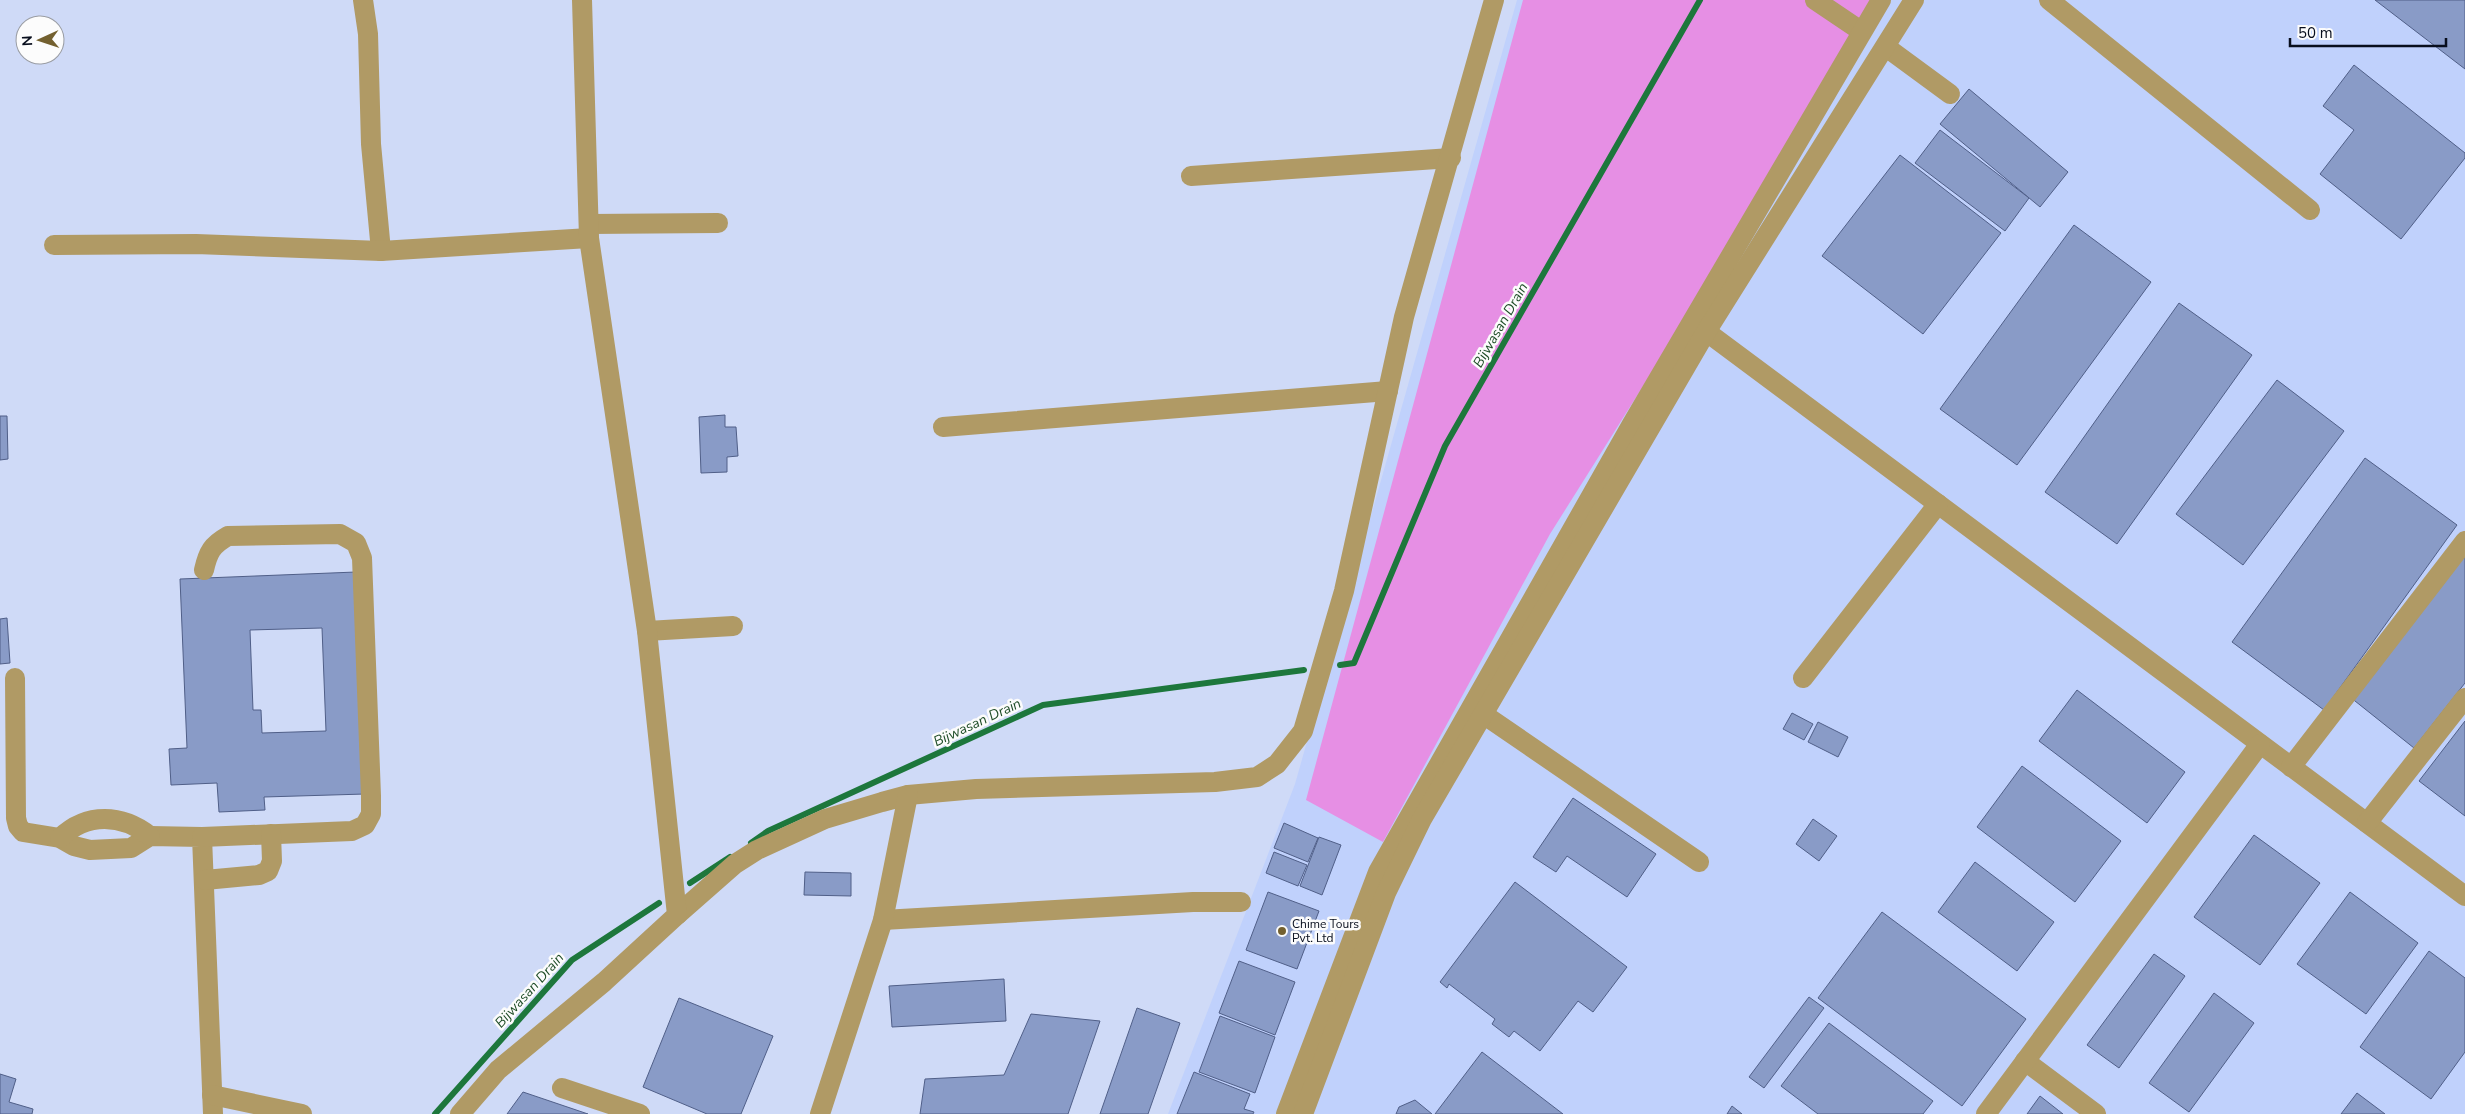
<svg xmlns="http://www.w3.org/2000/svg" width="2465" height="1114" font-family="'Nunito Sans',sans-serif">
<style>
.built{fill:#c0d1fc}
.green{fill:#e68fe4}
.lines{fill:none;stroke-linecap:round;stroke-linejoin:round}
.stream{stroke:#1d773c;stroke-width:6}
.building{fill:#899bc7;stroke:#505f88;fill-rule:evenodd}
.minor{stroke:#b09a65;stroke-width:20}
.poi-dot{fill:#73602f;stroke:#fcfcfc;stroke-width:2}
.labels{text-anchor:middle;stroke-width:5;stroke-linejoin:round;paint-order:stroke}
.poi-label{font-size:12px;fill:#080e1d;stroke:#fcfcfc;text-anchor:start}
.water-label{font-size:14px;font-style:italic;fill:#1f4d28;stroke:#fcfcfc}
</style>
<rect width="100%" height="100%" fill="#cfdaf7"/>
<!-- built -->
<polygon class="built" points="1517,0 2465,0 2465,1114 1168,1114 1295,784"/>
<!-- green -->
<polygon class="green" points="1523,0 1886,0 1550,534 1383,842 1306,800"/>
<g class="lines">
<!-- stream -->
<g class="stream">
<polyline points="1340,665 1354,663 1445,446 1700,0"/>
<polyline points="751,843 768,831 1043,705 1304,670"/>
<polyline points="690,883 730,857"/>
<polyline points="435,1114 572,960 659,903"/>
</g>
</g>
<!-- building -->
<g class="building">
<polygon points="2375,0 2465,0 2465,69"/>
<polygon points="2354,65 2465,153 2465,158 2401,239 2320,174 2354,130 2323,106"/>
<polygon points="1969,89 2068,172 2040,207 1940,124"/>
<polygon points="1940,130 2029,198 2005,231 1915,163"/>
<polygon points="1900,155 2001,233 1923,334 1822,256"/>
<polygon points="2074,225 2151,282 2017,465 1940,409"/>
<polygon points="2179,303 2252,355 2117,544 2045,492"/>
<polygon points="2277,380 2344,431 2243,565 2176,514"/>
<polygon points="725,415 725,427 736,427 738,456 727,457 727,472 701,473 699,417"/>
<polygon points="0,416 7,416 8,459 0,460"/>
<polygon points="2365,458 2457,525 2324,710 2232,642"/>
<polygon points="2465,551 2465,683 2414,748 2350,697"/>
<path d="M356 572 365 794 264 797 265 810 219 812 217 783 171 785 169 749 187 748 180 579ZM322 628 326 731 262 733 261 710H253L250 630Z"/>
<polygon points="7,618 10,663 0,664 0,619"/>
<polygon points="2077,690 2185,772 2147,823 2039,741"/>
<polygon points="1792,713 1813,724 1804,740 1783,729"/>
<polygon points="2465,721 2465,816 2419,781"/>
<polygon points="1818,722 1848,737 1838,757 1808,742"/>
<polygon points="2022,766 2121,841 2075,902 1977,827"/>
<polygon points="1573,798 1656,854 1627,897 1567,856 1556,872 1533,857"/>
<polygon points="1813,819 1837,836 1819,861 1796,844"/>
<polygon points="1284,823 1318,838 1308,862 1274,848"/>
<polygon points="2254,835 2320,883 2260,965 2194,917"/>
<polygon points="1319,837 1341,845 1322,895 1300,886"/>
<polygon points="1274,852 1307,865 1298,886 1266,873"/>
<polygon points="1975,862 2054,922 2017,971 1938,912"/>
<polygon points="805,872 851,873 851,896 804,895"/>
<polygon points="1515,882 1627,967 1593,1012 1578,1001 1540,1051 1514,1031 1509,1037 1492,1024 1495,1019 1449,984 1447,988 1440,982"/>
<polygon points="1268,892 1319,911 1297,969 1246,950"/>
<polygon points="2350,892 2418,943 2366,1014 2297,964"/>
<polygon points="1882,912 2026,1019 1962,1106 1818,998"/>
<polygon points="2429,951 2465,978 2465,1052 2431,1099 2360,1047"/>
<polygon points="2154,954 2185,976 2119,1068 2087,1045"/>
<polygon points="1239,961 1295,982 1275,1035 1219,1013"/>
<polygon points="1004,979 1006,1021 892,1027 889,986"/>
<polygon points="2214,993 2254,1023 2189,1112 2149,1083"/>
<polygon points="1809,997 1824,1008 1764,1088 1749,1077"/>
<polygon points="679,998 773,1036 741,1114 707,1114 643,1087"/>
<polygon points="1137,1008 1180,1023 1148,1114 1100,1114"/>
<polygon points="1031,1014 1100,1021 1068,1114 920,1114 925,1079 1004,1075"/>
<polygon points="1220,1016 1275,1037 1255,1093 1199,1072"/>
<polygon points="1829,1023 1933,1101 1923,1114 1818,1114 1781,1086"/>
<polygon points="1482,1052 1563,1114 1435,1114"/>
<polygon points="1194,1072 1250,1094 1244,1109 1254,1112 1253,1114 1177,1114"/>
<polygon points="0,1074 16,1079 9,1102 33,1109 32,1114 0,1114"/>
<polygon points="523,1092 588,1114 507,1114"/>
<polygon points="2357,1093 2385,1114 2341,1114"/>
<polygon points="2040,1096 2063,1114 2027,1114"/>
<polygon points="1415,1100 1432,1114 1396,1114 1399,1107"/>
<polygon points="1732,1106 1742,1114 1727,1114"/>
</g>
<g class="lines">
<!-- minor -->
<g class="minor">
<polyline points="363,0 368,34 371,144 381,251"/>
<polyline points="1815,0 1861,31"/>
<polyline points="2049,0 2310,210"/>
<polyline points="1886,47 1950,94"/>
<polyline points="1191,176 1451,158"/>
<polyline points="589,224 718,223"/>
<polyline points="54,245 196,244 381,251 589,238"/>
<polyline points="1696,324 2465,896"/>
<polyline points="943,427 1388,391"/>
<polyline points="647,631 733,626"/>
<polyline points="15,678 16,818 18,826 23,832 60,838 74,846 90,850 131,848 150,836 202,837 213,1114"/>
<polyline points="1803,678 1938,504"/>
<polyline points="1483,714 1699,862"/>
<polyline points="2291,767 2465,541"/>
<polyline points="2367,823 2465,698"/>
<path d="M202 837 352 831 365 825 371 814V796L362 558 356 543 340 534 228 536C212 545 208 552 204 570"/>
<path d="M60 838C87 812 122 814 150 836"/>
<polyline points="205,880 259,875 268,871 272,861 271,834"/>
<polyline points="677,915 735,864 757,850 825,819 882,802 908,795 976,789 1215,782 1257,777 1277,764 1303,731 1344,591 1404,317 1494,0"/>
<polyline points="883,920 1193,902 1241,902"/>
<polyline points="2025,1061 2096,1114"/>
<polyline points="562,1088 640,1114"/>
<polyline points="212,1095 302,1114"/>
<polyline points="460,1114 498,1070 604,982 677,915 647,631 589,238 582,0"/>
<polyline points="820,1114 883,920 908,795"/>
<polyline points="1286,1114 1378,872 1632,424 1881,0"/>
<polyline points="1303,1114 1386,893 1422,819 1706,332 1914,0"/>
<polyline points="1986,1114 2260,744"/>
</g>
</g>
<!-- markers -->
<circle class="poi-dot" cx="1282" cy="931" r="5"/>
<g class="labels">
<!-- poi labels -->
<g class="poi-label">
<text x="1292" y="928">Chime Tours<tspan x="1292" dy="14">Pvt. Ltd</tspan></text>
</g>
<!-- water labels -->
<g class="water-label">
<text transform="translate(1500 325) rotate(-60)" y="5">Bijwasan Drain</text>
<text transform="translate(977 722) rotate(-25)" y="5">Bijwasan Drain</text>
<text transform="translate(529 990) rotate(-48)" y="5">Bijwasan Drain</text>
</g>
</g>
<!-- north arrow -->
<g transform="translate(40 40) rotate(267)"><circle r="24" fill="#fcfcfc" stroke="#9a9da3"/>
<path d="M0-4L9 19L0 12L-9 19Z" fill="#73602f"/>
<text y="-8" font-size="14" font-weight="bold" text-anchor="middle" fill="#080e1d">N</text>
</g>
<!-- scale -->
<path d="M2290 38v8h156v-8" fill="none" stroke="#080e1d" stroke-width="2.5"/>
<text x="2298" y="38" font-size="15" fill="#080e1d" stroke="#fcfcfc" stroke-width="4" paint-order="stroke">50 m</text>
</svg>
